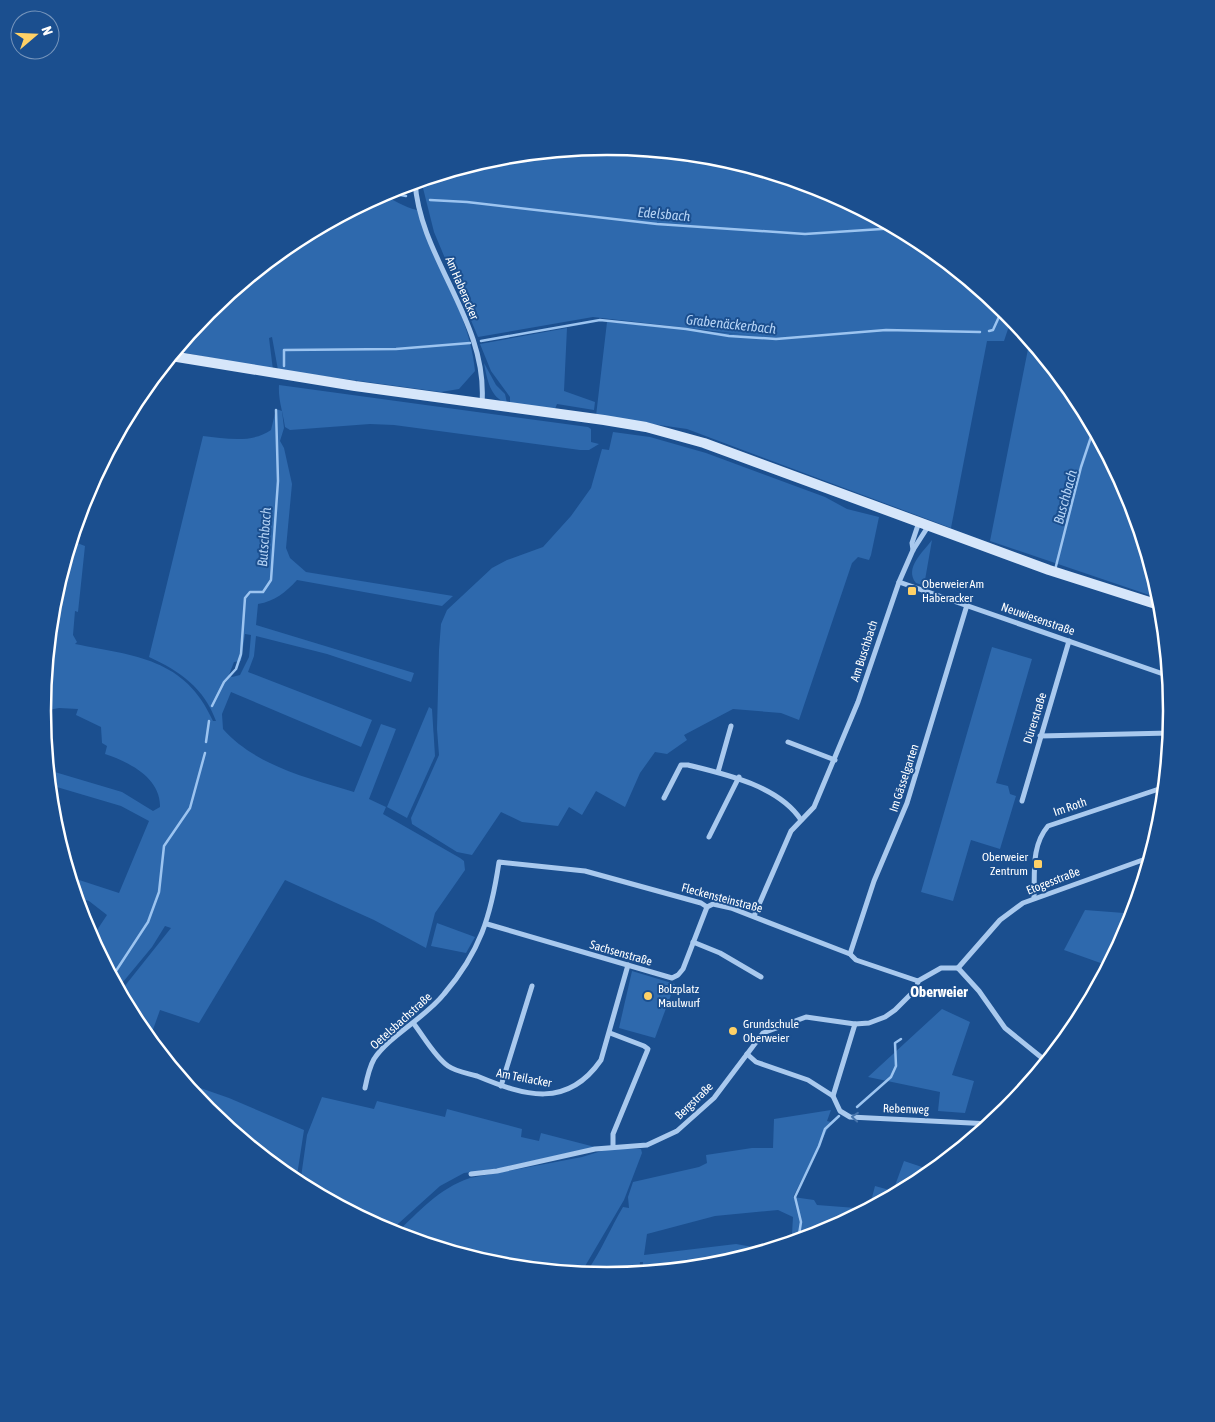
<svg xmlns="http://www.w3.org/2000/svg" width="1215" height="1422" font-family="'Asap Condensed',sans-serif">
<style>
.green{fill:#2e69ad;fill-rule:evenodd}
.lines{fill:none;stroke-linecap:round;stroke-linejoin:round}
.stream{stroke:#9cc4f0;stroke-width:2.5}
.minor{stroke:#a9c9ee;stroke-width:5}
.secondary{stroke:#d6e6fa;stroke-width:10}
.oneway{stroke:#4674ac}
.poi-dot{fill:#ffd166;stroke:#1b4f8f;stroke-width:2}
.labels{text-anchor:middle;stroke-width:4;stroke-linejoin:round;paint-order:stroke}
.street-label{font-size:12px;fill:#fff;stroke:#1b4f8f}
.poi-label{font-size:12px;fill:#fff;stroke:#1b4f8f;text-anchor:start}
.water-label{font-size:14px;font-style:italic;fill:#b5d3f5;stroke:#1b4f8f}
.quarter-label{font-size:15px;font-weight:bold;fill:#fff;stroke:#1b4f8f}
.rim{fill:none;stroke:#fff;stroke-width:2.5}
</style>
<rect width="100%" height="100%" fill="#1b4f8f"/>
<!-- green -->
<g class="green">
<polygon points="608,146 718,157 824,189 922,241 1007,312 1012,317 1004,341 987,341 951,528 687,429 596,416 607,322 748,335 593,317 478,337 434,232 421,180 498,157"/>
<path d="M381 195C394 199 403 207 417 210 434 264 470 314 475 371L459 389 441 392 278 370 272 337 269 338 273 370 176 351 208 311 294 241Z"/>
<polygon points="567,328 564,391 595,402 594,410 557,404 555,409 510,404 510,397 491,371 480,344"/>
<polygon points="1030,339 1065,383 1063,393 1077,397 1130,495 1161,599 990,541"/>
<path d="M484 363 496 385 505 394 507 403C490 398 487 379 484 363Z"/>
<path d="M279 385 588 427 591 429V442L599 444 589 450H580L394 425 370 424 290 430 285 427C283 412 278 400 279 385Z"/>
<path d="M276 409 282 411 284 428 280 441 284 448 292 484 286 548 290 558 306 572 453 596 442 606 297 580C285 593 275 601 258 604L256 625 414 673 411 682 327 654 256 636 254 656 248 672 372 720 361 747 231 692 222 714 223 729C256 766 308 778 354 792L381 724 396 729 369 799 386 807 383 814 460 858 464 861 465 870 435 913 426 948 374 920 285 880 199 1023 160 1010 150 1038 138 1025 120 992 171 928 165 926 152 947 118 988 87 929 95 933 107 915 89 901 76 897 70 877 119 893 149 821 121 806 50 785 48 770 122 792 153 811 160 807C161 778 129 762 105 754L107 746 102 743 101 727 76 715 78 709 59 708 43 711 53 600 72 541 85 546 78 612 75 611 73 635 77 642 75 644C135 656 185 658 213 721H216C204 688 180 671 149 657L203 436C225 438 251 444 271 430ZM245 634 251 635 249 657 240 675 232 677 229 675 234 662 241 661Z"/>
<polygon points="613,432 650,437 706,453 825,497 847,509 879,517 871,555 869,560 858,557 852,563 799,720 781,713 733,709 684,735 687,740 667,754 655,752 640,773 625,807 596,791 582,815 569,807 558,826 522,822 501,812 472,855 457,852 412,824 411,818 439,755 437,729 439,650 441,624 447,610 492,568 507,560 543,547 571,516 591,488 602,449 609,450"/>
<path d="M932 540 925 580 922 585 916 583C904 568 923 552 932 540Z"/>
<polygon points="992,647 1032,659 996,783 1008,786 1010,794 1016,796 1000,849 971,840 953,901 921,892"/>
<polygon points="429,707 432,709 435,756 407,818 387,807"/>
<polygon points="1085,910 1124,913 1130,925 1109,966 1064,950"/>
<polygon points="437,923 475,937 466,953 431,946"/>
<polygon points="632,971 675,984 655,1038 619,1028"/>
<polygon points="942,1009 970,1022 952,1075 974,1081 965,1113 938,1111 940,1092 868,1077"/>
<polygon points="186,1083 229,1098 304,1130 296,1182 208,1110"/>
<polygon points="322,1097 374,1109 377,1101 445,1117 447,1109 522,1129 521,1137 539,1141 541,1133 595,1147 501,1168 464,1173 440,1186 389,1232 300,1184 307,1135"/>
<path d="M831 1110 827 1121 831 1122 793 1197 814 1200 817 1205 869 1209 875 1186 893 1191 904 1161 934 1171 921 1181 823 1233 787 1244 792 1234 793 1217 778 1210 715 1216 647 1234 644 1255 736 1244 769 1250 717 1265 642 1273 643 1262H640L639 1273 607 1276 585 1274C600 1254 610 1229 623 1207L629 1208 628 1197 633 1182 699 1167 707 1163 706 1155 752 1148H773L774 1119Z"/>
<path d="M608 1149H641L642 1153 624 1200 581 1273 497 1265 395 1234C419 1212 439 1188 470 1178L582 1157Z"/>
</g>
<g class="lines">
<!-- stream -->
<g class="stream">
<polyline points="385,192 406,196"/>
<polyline points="430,200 467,202 657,224 805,234 897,228"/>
<polyline points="989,331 993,330 1003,308"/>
<polyline points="481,341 600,320 686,329 729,336 776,339 886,330 980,332"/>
<polyline points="284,366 284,350 396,349 470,343"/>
<polyline points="1055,570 1081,467 1094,428"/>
<polyline points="212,706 224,682 236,669 241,654 245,598 250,592 263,592 271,580 278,481 276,410"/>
<polyline points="206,742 209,721"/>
<polyline points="112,977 148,922 159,892 164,846 190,808 205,753"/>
<polyline points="857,1107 891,1077 896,1066 895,1043 901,1039"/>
<polyline points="798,1241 801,1222 795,1197 819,1146 825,1129 839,1116"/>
</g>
<!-- minor -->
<g class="minor">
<path d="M415 182C420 259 488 321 482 403"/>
<polyline points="913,550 912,543 919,522"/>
<polyline points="899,582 1169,676"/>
<polyline points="1040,736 1170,733"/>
<polyline points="788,742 835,760"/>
<polyline points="718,772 731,726"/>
<path d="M664 798 681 765H688C725 774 779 786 801 820"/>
<polyline points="1022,801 1069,641"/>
<polyline points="709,837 739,777"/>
<path d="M1034 898C1035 872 1031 846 1048 826L1159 789 1166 780"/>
<polyline points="754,916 791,831 814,807 858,702 899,582 913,550 929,525"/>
<polyline points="487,924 672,978 678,975 683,969 707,907"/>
<polyline points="693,942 720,953 761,977"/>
<polyline points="850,954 874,881 907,803 967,605"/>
<polyline points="958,968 1000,920 1023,903 1151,857"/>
<polyline points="958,968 979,991 1005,1028 1047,1062"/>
<path d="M414 1024C424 1037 435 1057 448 1066 457 1072 467 1073 477 1076 525 1096 567 1109 601 1060L628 965"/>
<polyline points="610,1033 644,1046 648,1049 613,1134 613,1147"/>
<polyline points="747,1054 756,1062 808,1080 833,1096 840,1111 850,1117 991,1124"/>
<polyline points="501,1086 532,986"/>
<path d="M365 1088C367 1078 369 1068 374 1059 389 1036 425 1018 444 994 480 952 491 916 499 862L585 871 701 903 707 907 713 904 731 908 850 954 856 960 918 981 941 968H958"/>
<polyline points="833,1096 855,1024"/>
<polyline points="471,1174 497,1171 595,1149 647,1145 677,1131 714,1098 763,1033 806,1017 855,1024 869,1023 885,1017 895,1010 917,988 918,981"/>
</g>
<!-- secondary -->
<polyline class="secondary" points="171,356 355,386 604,420 646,427 704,443 1049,570 1162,606"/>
</g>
<!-- one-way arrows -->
<defs><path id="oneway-chevron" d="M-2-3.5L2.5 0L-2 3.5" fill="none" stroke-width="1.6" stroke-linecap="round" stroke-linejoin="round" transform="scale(1.25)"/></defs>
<use class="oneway" href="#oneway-chevron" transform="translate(855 1117) rotate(-175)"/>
<!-- markers -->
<g class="poi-dot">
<rect x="907" y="586" width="10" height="10" rx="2.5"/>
<rect x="1033" y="859" width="10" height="10" rx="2.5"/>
<circle cx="648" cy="996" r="5"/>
<circle cx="733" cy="1031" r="5"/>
</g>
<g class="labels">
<!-- street labels -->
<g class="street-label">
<text transform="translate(462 288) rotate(67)" y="4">Am Haberacker</text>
<text transform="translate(1038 619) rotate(19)" y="4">Neuwiesenstraße</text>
<text transform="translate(864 651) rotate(-72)" y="4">Am Buschbach</text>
<text transform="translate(1035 718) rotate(-73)" y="4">Dürerstraße</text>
<text transform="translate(904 778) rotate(-72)" y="4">Im Gässelgarten</text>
<text transform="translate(1070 807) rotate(-19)" y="4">Im Roth</text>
<text transform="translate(1053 881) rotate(-21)" y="4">Etogesstraße</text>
<text transform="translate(722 898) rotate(15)" y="4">Fleckensteinstraße</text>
<text transform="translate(621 953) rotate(16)" y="4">Sachsenstraße</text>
<text transform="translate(401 1021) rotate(-42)" y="4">Oetelsbachstraße</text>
<text transform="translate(524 1078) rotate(11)" y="4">Am Teilacker</text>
<text transform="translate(694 1101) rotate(-44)" y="4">Bergstraße</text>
<text transform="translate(906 1109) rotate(2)" y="4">Rebenweg</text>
</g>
<!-- poi labels -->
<g class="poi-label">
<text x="922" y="588">Oberweier Am<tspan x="922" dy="14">Haberacker</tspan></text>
<text x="1028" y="861" text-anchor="end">Oberweier<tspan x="1028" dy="14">Zentrum</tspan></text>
<text x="658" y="993">Bolzplatz<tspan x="658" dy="14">Maulwurf</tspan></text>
<text x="743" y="1028">Grundschule<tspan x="743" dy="14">Oberweier</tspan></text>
</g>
<!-- water labels -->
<g class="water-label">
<text transform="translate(664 214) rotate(5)" y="5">Edelsbach</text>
<text transform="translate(731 324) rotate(6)" y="5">Grabenäckerbach</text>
<text transform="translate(1065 497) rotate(-75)" y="5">Buschbach</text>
<text transform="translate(264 537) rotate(-86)" y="5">Butschbach</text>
</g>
<!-- quarter labels -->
<g class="quarter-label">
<text x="939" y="997">Oberweier</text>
</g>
</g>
<!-- crop -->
<path d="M0 0H1215V1422H0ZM51 711a556 556 0 1 1 1112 0a556 556 0 1 1-1112 0Z" fill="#1b4f8f" fill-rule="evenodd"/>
<path class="rim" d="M51 711a556 556 0 1 1 1112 0a556 556 0 1 1-1112 0Z"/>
<!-- north arrow -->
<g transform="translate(35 35) rotate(71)"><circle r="24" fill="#1b4f8f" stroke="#7695bc"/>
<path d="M0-4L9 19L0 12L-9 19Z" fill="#ffd166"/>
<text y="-8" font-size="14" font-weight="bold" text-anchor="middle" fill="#ffffff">N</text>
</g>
</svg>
